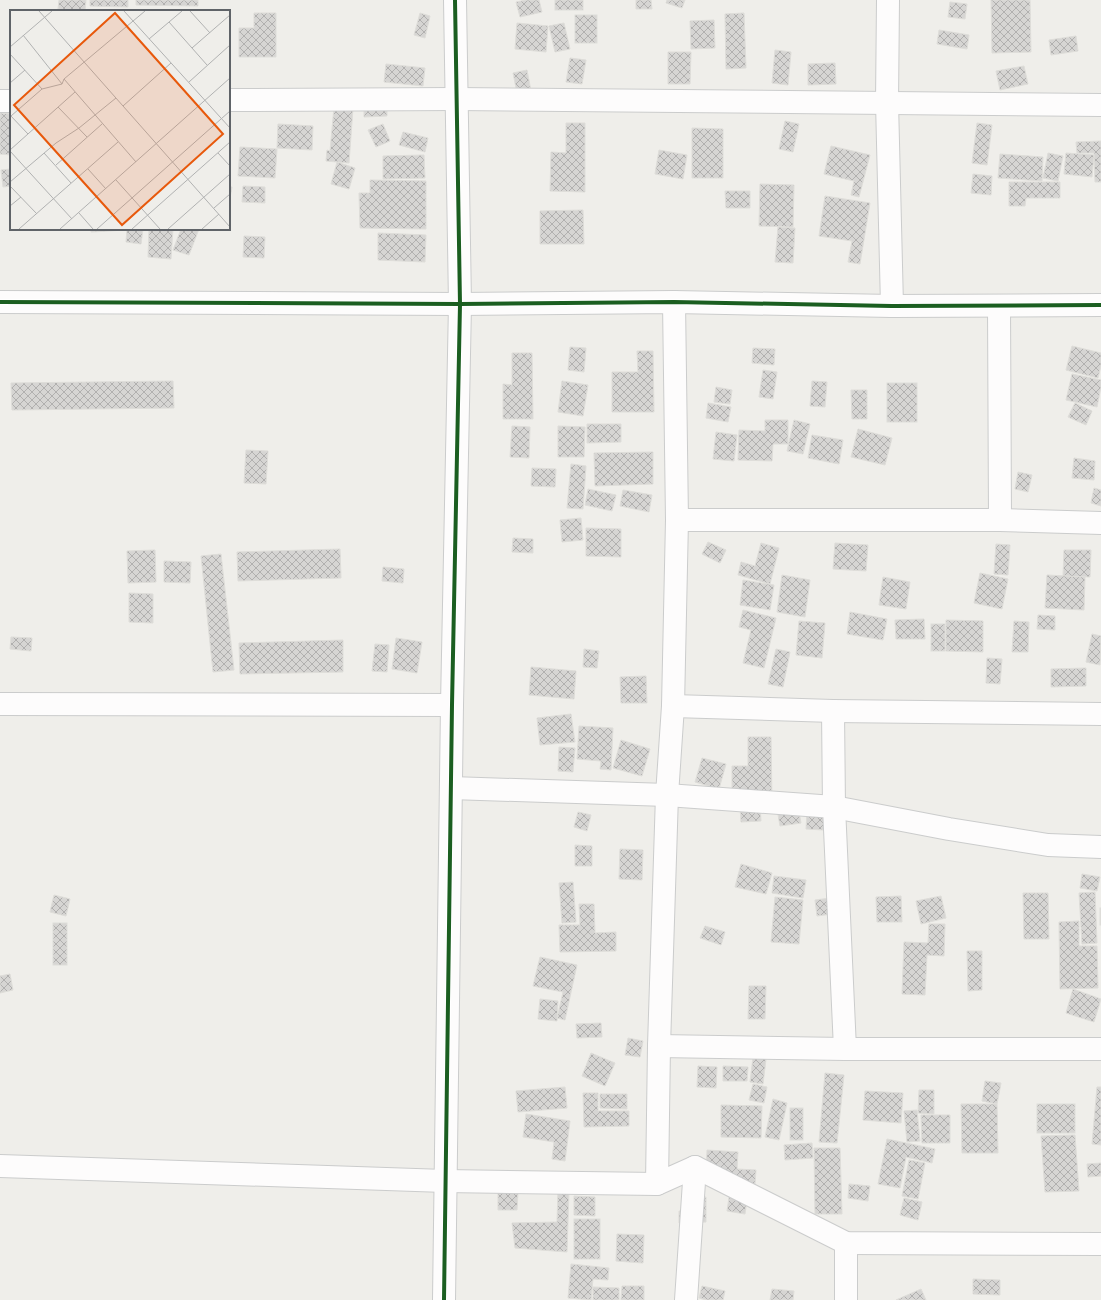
<svg xmlns="http://www.w3.org/2000/svg" width="1101" height="1300" font-family="'Open Sans',sans-serif">
<style>
.building{fill:url(#building-cross-hatch);stroke:#deddd9}
.lines{fill:none;stroke-linecap:round;stroke-linejoin:round}
.minor-casing{stroke:#cbcccc;stroke-width:24}
.minor{stroke:#fdfcfc;stroke-width:22}
.cycleway-casing{stroke:#fff;stroke-width:6}
.cycleway{stroke:#1b5e20;stroke-width:4}
.inset-road{fill:none;stroke:#b1b2b2;stroke-width:1}
.view{fill:#e8590c;fill-opacity:0.15;stroke:#e8590c;stroke-width:2}
.inset-edge{fill:none;stroke:#5f6368;stroke-width:2}
</style>
<defs>
<pattern id="building-cross-hatch" width="8" height="8" patternUnits="userSpaceOnUse"><rect width="8" height="8" fill="#d6d5d3"/><path d="M0 0l8 8M0 8l8-8" fill="none" stroke="#b1b0af"/></pattern>
</defs>
<rect width="100%" height="100%" fill="#efeeea"/>
<!-- building -->
<g class="building">
<polygon points="59,0 86,0 85,11 58,9"/>
<polygon points="90,0 128,0 128,7 90,6"/>
<polygon points="136,0 198,0 198,6 136,5"/>
<polygon points="526,0 539,0 542,12 520,17 516,2"/>
<rect x="555" y="0" width="28" height="10"/>
<polygon points="636,0 651,0 652,9 636,9"/>
<polygon points="667,0 685,0 682,8 666,3"/>
<polygon points="991,0 1030,0 1031,52 992,53"/>
<polygon points="950,2 967,4 965,19 948,17"/>
<polygon points="254,13 276,13 276,57 239,57 239,28 254,28"/>
<polygon points="420,13 430,16 425,38 414,35"/>
<polygon points="744,13 746,68 726,69 725,14"/>
<rect x="575" y="15" width="22" height="28"/>
<polygon points="714,20 715,48 691,49 690,21"/>
<polygon points="517,23 548,26 546,52 515,49"/>
<polygon points="564,23 570,49 555,52 549,26"/>
<polygon points="939,30 969,35 967,49 937,44"/>
<polygon points="1076,36 1078,51 1051,55 1049,40"/>
<polygon points="775,50 791,52 788,85 772,83"/>
<polygon points="668,52 691,52 690,84 668,84"/>
<polygon points="570,58 586,60 582,84 566,82"/>
<polygon points="835,63 836,84 808,85 808,64"/>
<polygon points="386,64 425,68 423,86 384,82"/>
<polygon points="1024,66 1028,84 1000,90 996,71"/>
<polygon points="527,70 531,91 517,93 513,73"/>
<polygon points="364,101 387,101 387,116 364,117"/>
<polygon points="334,107 353,108 349,163 326,161 327,150 330,151"/>
<polygon points="0,113 11,114 11,155 0,154"/>
<polygon points="785,121 799,124 793,152 779,149"/>
<polygon points="566,123 585,123 585,192 550,191 551,152 566,153"/>
<polygon points="977,123 992,125 987,165 972,163"/>
<polygon points="278,124 313,126 312,150 277,148"/>
<polygon points="383,124 390,141 376,147 368,130"/>
<polygon points="692,128 723,129 723,178 692,178"/>
<polygon points="403,132 428,138 425,152 399,145"/>
<polygon points="1101,141 1101,182 1095,182 1094,153 1077,153 1076,142"/>
<polygon points="831,146 870,155 859,197 851,195 854,181 824,174"/>
<polygon points="240,147 277,149 275,178 238,176"/>
<polygon points="659,150 687,155 683,179 655,174"/>
<polygon points="1048,153 1063,156 1058,181 1043,178"/>
<polygon points="1066,153 1094,155 1092,177 1064,174"/>
<polygon points="1000,154 1043,157 1042,181 998,178"/>
<polygon points="424,155 425,178 383,179 383,156"/>
<polygon points="337,162 355,168 349,189 331,184"/>
<polygon points="11,169 11,186 3,187 1,170"/>
<polygon points="973,174 992,176 991,195 971,193"/>
<polygon points="370,180 426,181 426,229 360,228 359,193 370,193"/>
<polygon points="1009,182 1060,182 1060,198 1026,198 1025,206 1009,206"/>
<polygon points="760,184 794,185 793,227 759,226"/>
<polygon points="243,186 265,187 265,203 242,202"/>
<polygon points="229,187 232,187 229,203"/>
<polygon points="725,191 750,191 750,208 726,208"/>
<polygon points="825,196 870,203 860,264 848,262 852,241 819,236"/>
<polygon points="583,210 584,244 540,244 540,211"/>
<polygon points="778,227 795,228 793,263 775,262"/>
<polygon points="91,229 126,229 126,230 91,232"/>
<polygon points="127,229 143,229 141,244 126,242"/>
<polygon points="149,229 173,229 171,259 148,257"/>
<polygon points="181,229 199,229 189,255 173,250"/>
<polygon points="378,233 426,235 425,262 378,260"/>
<polygon points="244,236 265,237 264,258 243,257"/>
<polygon points="1072,346 1101,353 1101,366 1098,378 1066,370"/>
<polygon points="570,347 586,348 584,372 568,370"/>
<polygon points="753,348 775,349 774,365 752,363"/>
<polygon points="637,351 653,351 654,412 612,412 612,372 638,372"/>
<polygon points="512,353 532,353 533,419 503,419 503,384 512,385"/>
<polygon points="763,370 777,372 773,399 759,397"/>
<polygon points="1072,374 1101,380 1101,387 1097,407 1066,400"/>
<polygon points="173,381 174,408 12,410 11,383"/>
<polygon points="562,381 588,385 583,416 558,412"/>
<polygon points="812,381 827,382 825,407 810,406"/>
<rect x="887" y="383" width="30" height="39"/>
<polygon points="716,387 732,390 730,404 714,402"/>
<polygon points="851,390 867,390 867,419 852,419"/>
<polygon points="708,403 731,407 728,422 706,418"/>
<polygon points="1075,403 1092,411 1086,425 1068,417"/>
<polygon points="765,420 788,420 788,444 773,444 772,461 738,460 739,430 765,431"/>
<polygon points="794,420 810,424 803,454 787,451"/>
<polygon points="587,424 621,424 621,442 587,443"/>
<polygon points="512,426 530,427 529,458 510,457"/>
<polygon points="558,426 585,427 584,457 558,457"/>
<polygon points="858,429 892,438 885,465 851,457"/>
<polygon points="716,432 737,435 734,461 713,459"/>
<polygon points="812,435 843,440 839,464 808,458"/>
<polygon points="246,450 268,451 266,484 244,483"/>
<polygon points="653,452 653,484 595,486 594,453"/>
<polygon points="1074,458 1095,461 1094,480 1072,478"/>
<polygon points="571,464 586,466 583,509 567,508"/>
<polygon points="532,468 556,469 555,487 531,486"/>
<polygon points="1018,472 1032,475 1028,492 1015,489"/>
<polygon points="1094,488 1101,490 1101,506 1091,503"/>
<polygon points="588,489 616,495 612,511 585,505"/>
<polygon points="623,490 652,495 649,512 620,506"/>
<polygon points="581,518 583,540 562,542 560,520"/>
<polygon points="586,528 621,529 621,557 586,556"/>
<polygon points="513,538 533,539 533,553 512,552"/>
<polygon points="708,542 726,550 720,563 702,554"/>
<polygon points="761,543 779,548 770,584 738,575 741,562 755,566"/>
<polygon points="835,543 868,545 866,571 833,569"/>
<polygon points="996,544 1010,545 1008,575 994,574"/>
<polygon points="340,549 341,578 238,581 237,552"/>
<polygon points="155,550 156,582 128,583 127,551"/>
<polygon points="1064,550 1091,550 1090,577 1063,576"/>
<polygon points="221,554 234,670 213,672 201,556"/>
<polygon points="164,561 191,562 190,583 164,582"/>
<polygon points="383,567 404,569 403,583 382,581"/>
<polygon points="980,573 1008,579 1002,609 974,603"/>
<polygon points="782,575 810,580 805,617 777,612"/>
<polygon points="1047,575 1085,577 1084,610 1045,608"/>
<polygon points="883,577 910,582 906,609 879,605"/>
<polygon points="743,580 774,585 770,610 740,605"/>
<polygon points="129,593 153,594 153,623 129,622"/>
<polygon points="743,610 776,618 764,668 743,663 751,630 739,627"/>
<polygon points="850,612 887,619 883,640 847,634"/>
<polygon points="1038,615 1055,616 1055,630 1037,629"/>
<polygon points="924,619 925,639 896,639 895,620"/>
<polygon points="946,620 983,621 983,652 946,651"/>
<polygon points="799,621 825,623 822,658 796,655"/>
<polygon points="1014,621 1029,622 1028,652 1012,652"/>
<rect x="931" y="624" width="14" height="27"/>
<polygon points="1092,634 1101,636 1100,665 1086,662"/>
<polygon points="11,637 32,638 31,651 10,649"/>
<polygon points="396,638 422,642 417,673 392,669"/>
<polygon points="343,640 343,672 240,674 239,643"/>
<polygon points="375,644 389,645 387,672 372,671"/>
<polygon points="584,649 599,651 597,668 583,667"/>
<polygon points="776,649 790,652 783,687 768,684"/>
<polygon points="987,658 1002,659 1000,684 986,683"/>
<polygon points="531,667 576,671 574,699 529,695"/>
<polygon points="1086,668 1086,686 1051,687 1051,669"/>
<polygon points="646,676 647,703 621,703 620,677"/>
<polygon points="571,714 575,742 540,745 537,718"/>
<polygon points="579,726 613,728 611,770 600,769 601,761 577,759"/>
<polygon points="748,737 771,737 772,801 732,801 732,766 748,766"/>
<polygon points="621,740 650,749 642,776 613,768"/>
<polygon points="559,747 575,748 573,772 558,771"/>
<polygon points="702,758 726,764 719,789 695,782"/>
<polygon points="760,806 761,821 741,822 740,807"/>
<polygon points="798,806 801,823 780,826 777,809"/>
<polygon points="578,812 591,815 587,831 574,827"/>
<polygon points="807,812 842,813 842,831 806,829"/>
<polygon points="575,845 592,846 592,866 575,866"/>
<polygon points="620,849 643,850 642,880 619,879"/>
<polygon points="741,864 772,873 766,894 735,887"/>
<polygon points="1082,874 1100,877 1097,891 1080,888"/>
<polygon points="774,876 806,880 803,898 772,893"/>
<polygon points="573,882 576,922 562,923 559,883"/>
<polygon points="1095,892 1097,943 1082,944 1079,893"/>
<polygon points="1023,893 1048,893 1049,939 1024,939"/>
<polygon points="54,895 70,899 66,916 50,912"/>
<polygon points="901,896 902,922 877,922 876,897"/>
<polygon points="941,896 946,918 921,924 916,901"/>
<polygon points="775,897 803,900 799,944 771,942"/>
<polygon points="838,897 840,913 817,916 815,900"/>
<polygon points="579,904 594,904 595,933 616,932 616,951 560,952 559,925 580,925"/>
<rect x="1100" y="908" width="1" height="17"/>
<polygon points="1079,921 1079,946 1097,946 1098,988 1060,989 1059,922"/>
<rect x="53" y="923" width="14" height="42"/>
<polygon points="929,924 945,924 944,956 927,955 925,995 902,994 904,942 928,943"/>
<polygon points="705,926 725,932 721,945 700,938"/>
<polygon points="967,951 982,951 982,990 968,991"/>
<polygon points="540,957 577,965 565,1020 557,1018 563,992 533,986"/>
<polygon points="10,974 13,990 0,993 0,976"/>
<polygon points="749,986 766,986 765,1019 748,1019"/>
<polygon points="1073,989 1101,999 1094,1022 1066,1013"/>
<polygon points="540,999 558,1001 557,1021 538,1019"/>
<polygon points="601,1023 602,1037 577,1038 576,1024"/>
<polygon points="628,1038 643,1041 640,1057 625,1055"/>
<polygon points="591,1053 615,1063 605,1086 582,1076"/>
<polygon points="753,1057 766,1059 763,1084 750,1082"/>
<polygon points="698,1066 717,1067 716,1088 697,1087"/>
<polygon points="723,1066 748,1067 747,1081 723,1081"/>
<polygon points="825,1073 844,1075 837,1143 819,1142"/>
<polygon points="985,1081 1001,1083 997,1104 982,1101"/>
<polygon points="753,1084 767,1087 764,1103 749,1100"/>
<polygon points="565,1087 567,1108 518,1112 516,1091"/>
<polygon points="1097,1087 1101,1087 1101,1145 1092,1144"/>
<polygon points="919,1090 934,1090 934,1114 918,1113"/>
<polygon points="865,1091 903,1093 901,1123 863,1120"/>
<polygon points="583,1093 598,1093 598,1111 629,1111 629,1126 584,1127"/>
<polygon points="600,1094 627,1094 627,1109 600,1108"/>
<polygon points="773,1099 787,1103 779,1140 765,1137"/>
<polygon points="961,1104 997,1104 998,1153 962,1153"/>
<rect x="1037" y="1104" width="38" height="29"/>
<polygon points="721,1105 762,1106 761,1138 721,1137"/>
<rect x="790" y="1108" width="13" height="32"/>
<polygon points="917,1110 920,1141 907,1142 904,1111"/>
<polygon points="526,1114 570,1121 565,1161 552,1159 554,1142 523,1137"/>
<polygon points="921,1115 950,1115 950,1143 922,1143"/>
<polygon points="1075,1135 1079,1191 1045,1192 1041,1136"/>
<polygon points="887,1139 935,1149 932,1163 906,1157 900,1188 878,1184"/>
<polygon points="812,1143 813,1158 785,1160 784,1145"/>
<polygon points="814,1148 840,1148 842,1214 815,1214"/>
<polygon points="707,1150 738,1152 737,1169 756,1170 755,1184 706,1182"/>
<polygon points="909,1160 925,1163 918,1199 902,1196"/>
<polygon points="1101,1163 1101,1176 1088,1177 1087,1164"/>
<polygon points="731,1184 749,1186 745,1214 727,1211"/>
<polygon points="849,1184 870,1186 868,1201 848,1198"/>
<polygon points="558,1190 569,1191 567,1252 515,1248 512,1223 557,1222"/>
<polygon points="498,1192 518,1193 517,1210 498,1210"/>
<polygon points="574,1196 595,1197 595,1216 574,1215"/>
<polygon points="686,1197 706,1197 706,1222 679,1223 679,1211 686,1211"/>
<polygon points="904,1198 922,1202 918,1220 900,1215"/>
<rect x="574" y="1219" width="26" height="40"/>
<polygon points="617,1234 644,1235 643,1263 616,1261"/>
<polygon points="571,1264 609,1268 608,1280 593,1279 591,1300 568,1298"/>
<polygon points="973,1279 1000,1280 1000,1295 973,1294"/>
<polygon points="622,1286 644,1286 644,1300 621,1300"/>
<polygon points="702,1286 725,1291 723,1300 706,1300 699,1298"/>
<polygon points="593,1287 619,1288 619,1300 593,1300"/>
<polygon points="772,1289 794,1291 793,1300 770,1300"/>
<polygon points="921,1289 926,1300 896,1300"/>
</g>
<g class="lines">
<defs>
<g id="minor">
<polyline points="888,0 887,102 892,306"/>
<polyline points="229,100 456,99 1101,105"/>
<polyline points="0,101 11,101"/>
<polyline points="0,302 460,304 674,302 892,306 1101,305"/>
<polyline points="674,302 677,520 673,706 667,795 659,1046 657,1184 695,1167 686,1300"/>
<polyline points="999,306 1000,520"/>
<polyline points="677,520 1000,520 1101,523"/>
<polyline points="0,704 452,705"/>
<polyline points="673,706 833,711 1101,714"/>
<polyline points="833,711 834,807 845,1049"/>
<polyline points="451,788 667,795 834,807 949,829 1048,845 1101,847"/>
<polyline points="659,1046 845,1049 1101,1049"/>
<polyline points="0,1166 445,1181 657,1184"/>
<polyline points="695,1167 846,1243 1101,1244"/>
<polyline points="444,1300 452,705 460,304 455,0"/>
<polyline points="846,1300 846,1243"/>
</g>
</defs>
<!-- minor casing -->
<use href="#minor" class="minor-casing"/>
<!-- minor -->
<use href="#minor" class="minor"/>
<defs>
<g id="cycleway">
<polyline points="0,302 460,304 674,302 892,306 1101,305"/>
<polyline points="444,1300 452,705 460,304 455,0"/>
</g>
</defs>
<!-- cycleway casing -->
<use href="#cycleway" class="cycleway-casing"/>
<!-- cycleway -->
<use href="#cycleway" class="cycleway"/>
</g>
<!-- overview -->
<g transform="translate(10 10)">
<rect width="220" height="220" fill="#efeeea"/>
<path class="inset-road" d="M29 1 220 217M114 1 220 118M180 1 200 23M159 12 197 55M13 25 52 74 54 69 126 152M139 29 172 1M0 37 42 1M182 38 220 5M0 44 32 79M54 69 135 1M179 72 220 35M0 73 15 60M113 96 161 53M48 97 77 127M0 105 18 124M1 106 32 79 52 74M0 140 65 82M0 141 62 209M34 143 61 173M208 143 220 156M46 155 92 114M78 159 96 179M106 170 150 219M0 172 46 133 69 118 106 88M0 176 27 204M0 196 11 187M204 198 220 184M69 203 83 219M9 219 108 132M50 219 220 68M87 219 220 101M122 219 220 132M158 219 220 164M192 219 209 204"/>
<path class="view" d="M105 3 213 124 112 215 4 95Z"/>
<rect width="220" height="220" class="inset-edge"/>
</g>
</svg>
